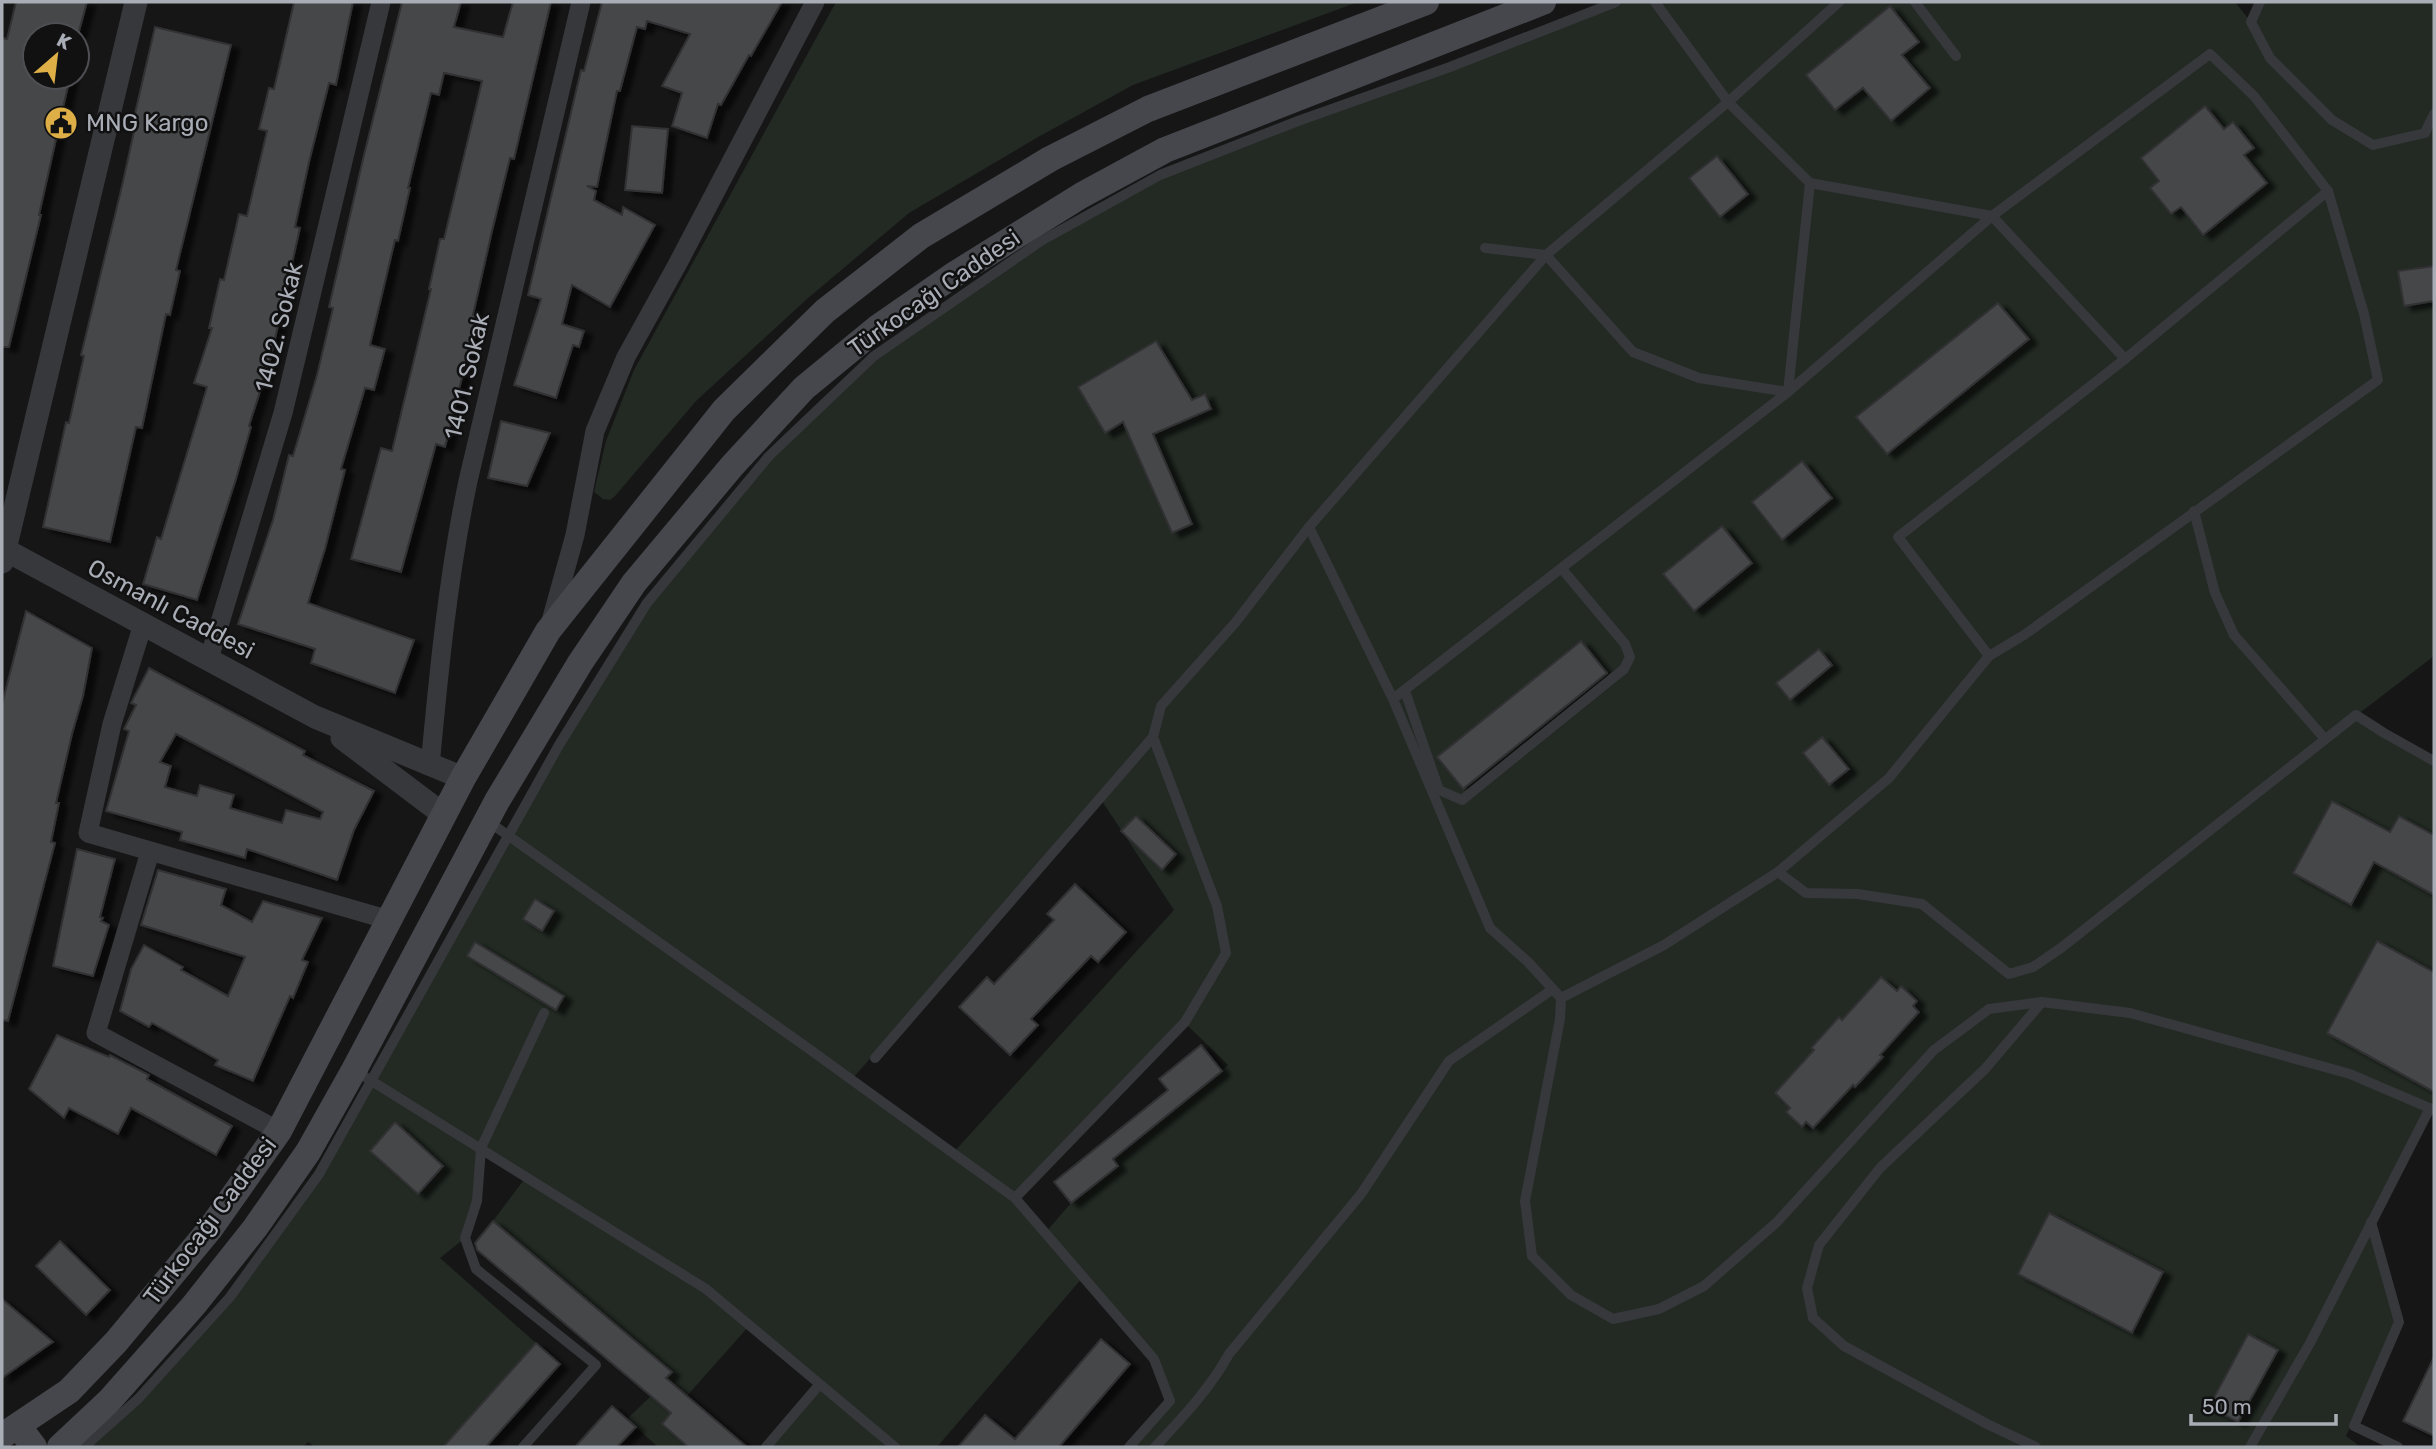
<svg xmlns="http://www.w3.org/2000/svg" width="2436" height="1449" font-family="Rubik,sans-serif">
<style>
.green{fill:#222a23;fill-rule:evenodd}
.building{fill:#45464a;stroke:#303033;stroke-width:2;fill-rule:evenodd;filter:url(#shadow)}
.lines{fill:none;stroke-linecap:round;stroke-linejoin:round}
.service{stroke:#37383c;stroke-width:10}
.minor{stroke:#37383c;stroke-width:19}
.tertiary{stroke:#37383c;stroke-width:23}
.secondary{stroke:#45474c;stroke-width:26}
.labels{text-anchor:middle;stroke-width:5;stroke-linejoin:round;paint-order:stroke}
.poi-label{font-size:24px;fill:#a9adb6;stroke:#111112;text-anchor:start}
.street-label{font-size:24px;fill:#a9adb6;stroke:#111112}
</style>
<defs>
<filter id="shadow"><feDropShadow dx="8" dy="4.5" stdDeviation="2" flood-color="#0009"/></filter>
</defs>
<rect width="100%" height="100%" fill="#161617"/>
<!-- green -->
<g class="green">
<polygon points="836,2 1358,2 1133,85 1040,136 909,213 807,299 696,401 615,496 610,500 603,499 594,492 606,441 634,370"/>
<path d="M1616 2H2235L2251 22 2260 2H2434V656L2357 715 2434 761V1110L2371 1222 2399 1322 2346 1436 2361 1447H1129L1170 1401 1154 1359 1083 1277 937 1447H764L819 1385 749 1326 662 1424 688 1447H658L627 1419 651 1396 671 1372 493 1221 526 1177 481 1149 477 1201 465 1238 440 1258 536 1343 443 1447H315L308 1442 303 1447H84L138 1399 230 1297 319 1174 508 836 647 603 769 456 874 356 1041 241 1160 175ZM1100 798 1174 910 953 1153 852 1079ZM1185 1023 1228 1065 1113 1159 1117 1166 1071 1203 1045 1233 1015 1199Z"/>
</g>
<!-- building -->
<g class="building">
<polygon points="16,2 87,2 78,35 35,35 35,77 70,77 39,215 41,215 9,347 2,347 2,38 7,39"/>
<polygon points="294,2 353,2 336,85 329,83 309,162 295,227 300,228 271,357 249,426 251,427 236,479 197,600 143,584 157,537 161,539 207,387 194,383 212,328 209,328 220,279 224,280 239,214 247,216 267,131 259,129 269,88 274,89"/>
<polygon points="402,2 461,2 454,27 503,37 513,2 551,2 514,159 510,158 492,231 473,315 477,316 445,447 436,444 401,572 351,559 381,448 392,451 431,289 429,289 440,239 444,239 482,81 444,73 439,95 431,93 408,188 410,188 398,241 395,240 370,345 385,349 374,390 365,388 341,469 345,470 325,549 308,603 414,640 395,693 311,663 315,649 238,624 273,520 289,455 293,456 317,375 333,308 329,307 363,159"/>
<polygon points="602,2 782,2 751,56 749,55 721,105 718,104 707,138 672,126 682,93 662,86 690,34 647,21 645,29 637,27 620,91 617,91 597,187 587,186 596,191 594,200 622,215 623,207 655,225 610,307 572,285 562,324 584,331 579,347 573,345 556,398 514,385 541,299 528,295 581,70 584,71"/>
<polygon points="1890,6 1919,42 1902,55 1930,88 1891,121 1863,88 1835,110 1806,75"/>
<polygon points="155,27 231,45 176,270 180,271 170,315 166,314 142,428 136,427 110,542 43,527 66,422 69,423 84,356 81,355 122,186 135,127 132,126"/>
<polygon points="2205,106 2224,129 2233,122 2254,148 2244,155 2267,183 2203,235 2181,207 2171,214 2150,188 2159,181 2141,158"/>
<polygon points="632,126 668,129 662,193 625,190"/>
<polygon points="1717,156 1748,194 1720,217 1689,178"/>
<polygon points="2434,266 2434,301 2404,306 2398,271"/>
<polygon points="1998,303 2029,339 1887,454 1856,417"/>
<polygon points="1156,341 1192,400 1205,394 1211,409 1153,434 1192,524 1172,533 1123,422 1105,433 1078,387"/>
<polygon points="501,421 550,433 527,486 488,478"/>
<polygon points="1802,461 1832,498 1782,540 1752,502"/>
<polygon points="1722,526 1752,563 1694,611 1663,574"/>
<polygon points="26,611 92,648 83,696 72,734 56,803 59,803 51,842 55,843 8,1021 2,1020 2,704"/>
<polygon points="1581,641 1607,673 1463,789 1437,757"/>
<polygon points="1819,649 1832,665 1790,700 1776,683"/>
<path d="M149 668 305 751 303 755 374 791 354 830 337 880 247 849 245 858 180 840 182 832 106 811 129 731 124 729 136 705 131 703ZM176 734 323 812 320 819 286 810 282 823 230 808 234 795 200 785 197 796 165 787 171 766 160 762Z"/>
<polygon points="1822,737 1849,769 1829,785 1803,753"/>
<polygon points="2332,801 2390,832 2399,816 2434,835 2434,895 2374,862 2351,905 2293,873"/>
<polygon points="1136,816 1176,854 1162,870 1121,831"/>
<polygon points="77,849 115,859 100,917 103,918 101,921 109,925 93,976 53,966"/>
<polygon points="158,870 226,889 221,905 252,922 263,901 322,918 302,960 308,962 293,998 290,996 253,1081 215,1065 218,1060 152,1023 149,1027 120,1011 131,969 144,945 183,967 181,970 228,996 245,957 141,925"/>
<polygon points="1075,884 1126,932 1098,962 1091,956 1031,1019 1038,1025 1010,1055 959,1007 987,977 994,984 1054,920 1047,914"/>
<polygon points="535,899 554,911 542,931 523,919"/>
<polygon points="2377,941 2434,972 2434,1092 2327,1033"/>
<polygon points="475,942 564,996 556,1010 467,956"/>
<polygon points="1881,977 1897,991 1901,986 1917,1001 1913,1006 1919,1012 1880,1055 1883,1057 1855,1087 1853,1085 1813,1128 1806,1122 1802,1127 1786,1112 1790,1108 1775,1093 1814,1050 1811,1048 1839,1017 1842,1020"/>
<polygon points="57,1035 109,1057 110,1055 149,1075 147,1079 232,1126 216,1155 131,1108 118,1134 69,1108 64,1118 29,1089"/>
<polygon points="1201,1045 1222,1071 1113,1159 1118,1166 1071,1203 1054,1182 1168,1090 1159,1079"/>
<polygon points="395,1122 443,1166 418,1194 370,1151"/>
<polygon points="2049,1213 2163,1272 2132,1333 2018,1274"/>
<polygon points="493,1221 672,1372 666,1378 747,1447 688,1447 662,1424 671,1413 477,1250 475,1243"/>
<polygon points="60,1241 110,1290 86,1315 36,1266"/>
<polygon points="2,1299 53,1342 2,1378"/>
<polygon points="2248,1334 2278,1350 2238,1422 2209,1407"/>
<polygon points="1101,1339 1130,1364 1059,1447 958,1447 985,1415 1015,1439"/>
<polygon points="536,1343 560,1364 486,1447 443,1447"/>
<polygon points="2434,1357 2434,1436 2403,1421"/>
<polygon points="612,1406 636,1427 617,1447 575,1447"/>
</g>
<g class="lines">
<!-- service -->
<g class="service">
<polyline points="1655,2 1728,102 1810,183 1992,216 2125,359"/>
<polyline points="1915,2 1956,56"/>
<polyline points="2260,2 2251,22 2270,58 2332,120 2373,145 2425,133 2434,114"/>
<polyline points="1485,248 1546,255 1633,352 1699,378 1788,392 1810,183"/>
<polyline points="2194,511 2215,593 2234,635 2325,739"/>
<polyline points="1309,527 1393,699 1490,928 1528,962 1561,998 1560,1019 1525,1201 1532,1256 1571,1295 1613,1319 1659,1309 1704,1286 1777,1222 1934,1050 1989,1009 2042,1002 2130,1013 2350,1074 2434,1110"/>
<polyline points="1989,656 1898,537 2125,359 2328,191"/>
<polyline points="1405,691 1439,790 1462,800 1624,669 1630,657 1625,644 1562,569"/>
<polyline points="1393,699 1788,392 1992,216 2210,54 2254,96 2328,191 2364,314 2378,380 2024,635 1989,656 1889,778 1778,872 1664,945 1561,998"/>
<polyline points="489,822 805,1046 1015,1198 1154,1359 1170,1401 1129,1447"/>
<polyline points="1778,872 1806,893 1858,894 1922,904 2009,974 2033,967 2061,948 2356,715 2384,733 2434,761"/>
<polyline points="875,1058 1153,737 1161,706 1235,623 1309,527 1546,255 1728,102 1839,2"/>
<polyline points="354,1070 706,1289 895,1447"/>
<polyline points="1015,1198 1185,1022 1226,953 1217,906 1153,737"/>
<polyline points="2371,1222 2399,1322 2354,1426 2398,1447"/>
<polyline points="84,1447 138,1399 230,1297 319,1174 559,745 647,603 769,456 874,356 1041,241 1160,175 1298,121 1450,67 1616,2"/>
<polyline points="523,1447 596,1365 476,1269 465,1238 477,1201 481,1148 544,1013"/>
<polyline points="766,1447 819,1385"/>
<path d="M1155 1447C1182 1418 1209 1390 1229 1354L1361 1194 1449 1061 1553 989"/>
<polyline points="2036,1447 1987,1424 1844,1346 1813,1318 1807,1288 1819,1245 1880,1168 1985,1069 2042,1002"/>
<polyline points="2250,1447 2310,1343 2430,1108"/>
</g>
<!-- minor -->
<g class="minor">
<polyline points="551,621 575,535 595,431 626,357 677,265 815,2"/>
<polyline points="143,624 112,724 88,833 389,920"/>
<polyline points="209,659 283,413 381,2"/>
<path d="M430 766C439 670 448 576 468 481L581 2"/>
<polyline points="150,852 96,1033 279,1131"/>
</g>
<!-- tertiary -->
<g class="tertiary">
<polyline points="2,548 315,717 463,778"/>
<polyline points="2,562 136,2"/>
<polyline points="342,738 444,815"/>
</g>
<!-- secondary -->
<g class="secondary">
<polyline points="18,1426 34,1447"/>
<polyline points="2,1436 69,1391 116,1342 210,1229 279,1131 463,778 548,631 724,410 825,311 921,236 1050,159 1148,109 1426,2"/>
<polyline points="60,1447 109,1401 194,1305 255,1228 308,1152 354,1070 497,801 580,663 634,583 732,466 804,388 877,328 955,274 1082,195 1165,150 1543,2"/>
</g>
</g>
<!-- icons -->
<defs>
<symbol id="civic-disc" viewBox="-11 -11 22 22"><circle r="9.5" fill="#deaf47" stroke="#111112"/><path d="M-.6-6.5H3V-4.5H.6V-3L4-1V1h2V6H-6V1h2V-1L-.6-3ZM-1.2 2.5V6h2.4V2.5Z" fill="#111"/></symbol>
</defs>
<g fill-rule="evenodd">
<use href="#civic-disc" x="42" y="104" width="38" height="38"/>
</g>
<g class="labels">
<!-- poi labels -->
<g class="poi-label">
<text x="86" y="131">MNG Kargo</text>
</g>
<!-- street labels -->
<g class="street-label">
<text transform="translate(934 293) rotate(-35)" y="8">Türkocağı Caddesi</text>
<text transform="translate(279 327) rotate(-76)" y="8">1402. Sokak</text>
<text transform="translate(467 376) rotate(-77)" y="8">1401. Sokak</text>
<text transform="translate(171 609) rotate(28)" y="8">Osmanlı Caddesi</text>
<text transform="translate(210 1221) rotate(-53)" y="8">Türkocağı Caddesi</text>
</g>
</g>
<!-- border -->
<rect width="2436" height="1449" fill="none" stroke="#a9adb6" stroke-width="7"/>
<!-- north arrow -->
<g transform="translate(56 56) rotate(28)"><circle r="33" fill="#111112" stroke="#4e4f54" stroke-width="2"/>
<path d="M0-5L12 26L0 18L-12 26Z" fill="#deaf47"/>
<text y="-10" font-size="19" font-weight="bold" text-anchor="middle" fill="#a9adb6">K</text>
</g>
<!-- scale -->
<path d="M2191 1414v10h145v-10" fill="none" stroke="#a9adb6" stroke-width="3.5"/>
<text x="2202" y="1414" font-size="21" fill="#a9adb6" stroke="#111112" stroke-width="5" paint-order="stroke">50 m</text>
</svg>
